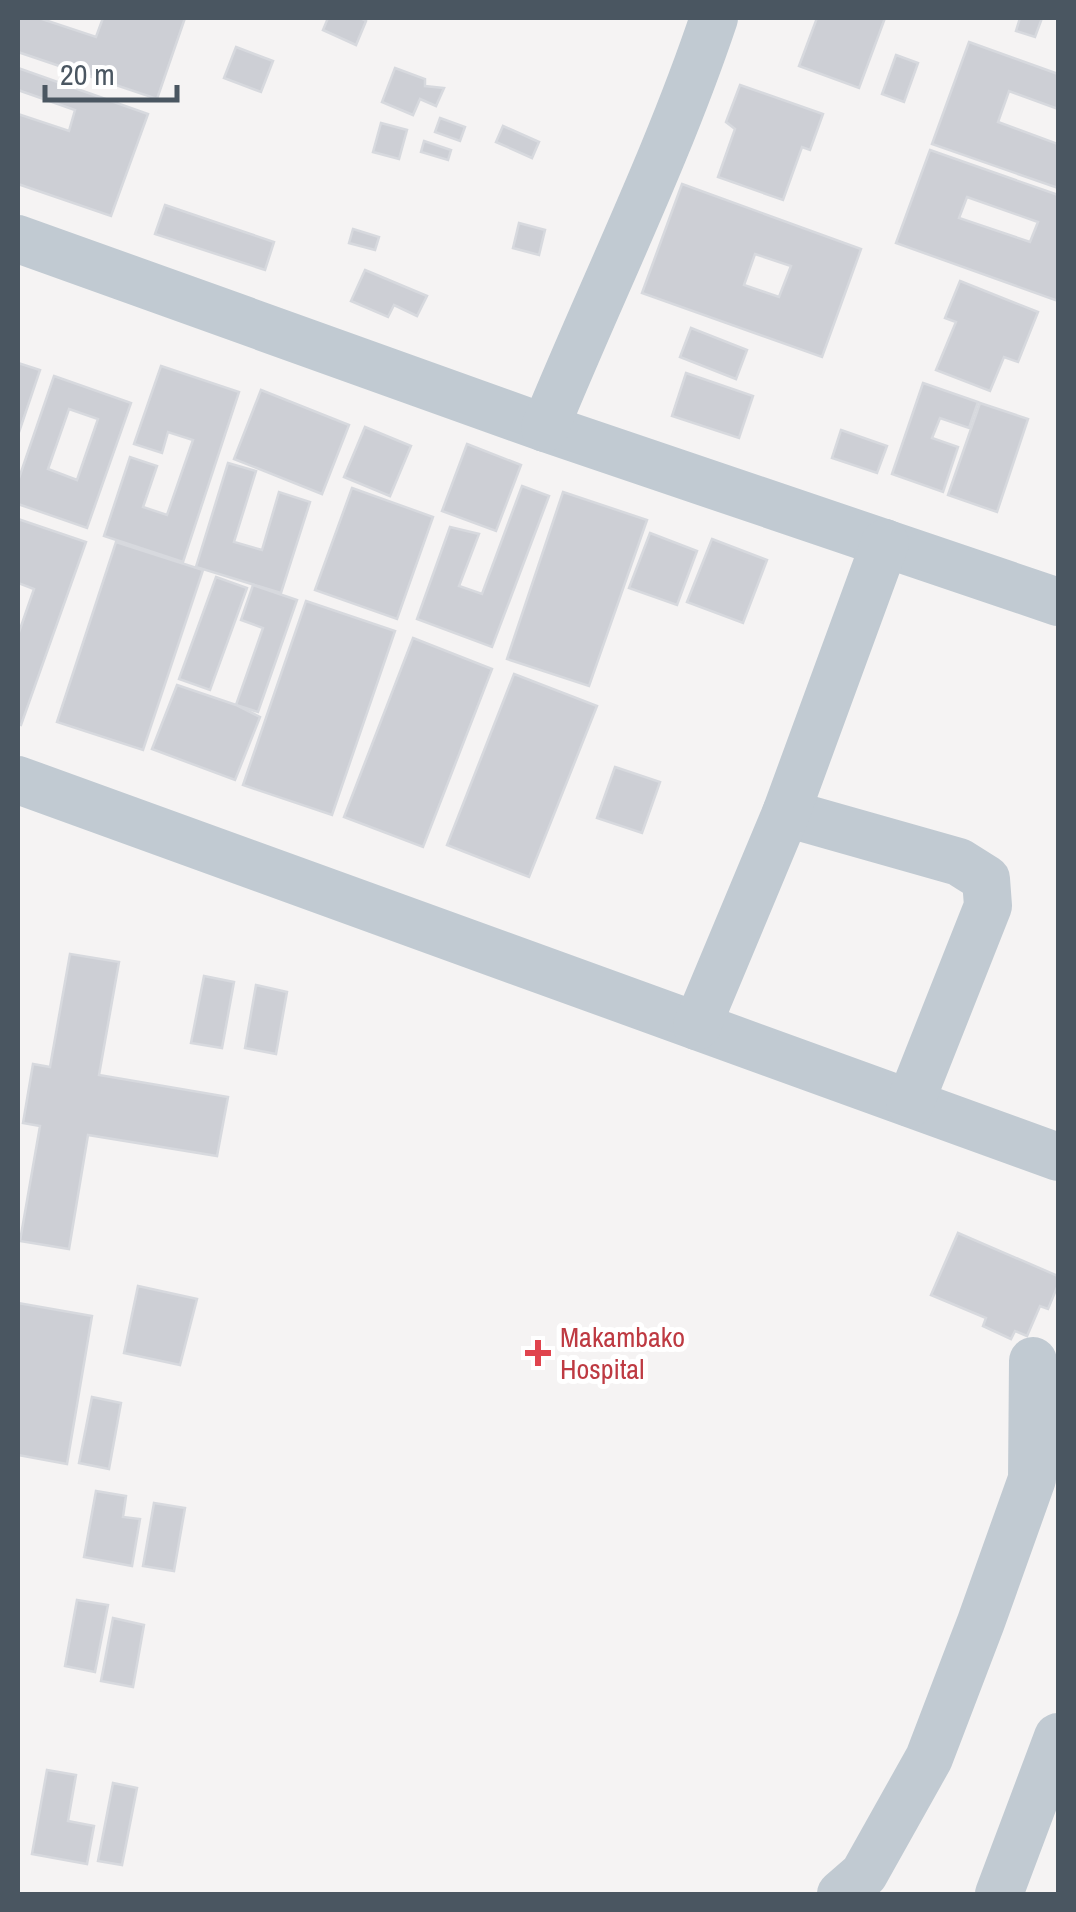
<svg xmlns="http://www.w3.org/2000/svg" width="1076" height="1912" font-family="'Archivo Narrow',sans-serif">
<style>
.building{fill:#cdcfd5;stroke:#d7d9de;stroke-width:2.5;fill-rule:evenodd}
.lines{fill:none;stroke-linecap:round;stroke-linejoin:round}
.street{stroke:#c1cad2;stroke-width:48}
.health-dot{fill:#e0444e;stroke:#fff;stroke-width:4}
.labels{text-anchor:middle;stroke-width:10;stroke-linejoin:round;paint-order:stroke}
.health-label{font-size:28px;fill:#be3a42;stroke:#fff;text-anchor:start}
</style>
<rect width="100%" height="100%" fill="#f5f3f3"/>
<!-- building -->
<g class="building">
<polygon points="18,18 39,18 96,37 103,18 185,18 157,99 18,52"/>
<polygon points="328,18 360,18 366,21 356,45 323,30"/>
<polygon points="817,18 885,18 859,88 799,66"/>
<polygon points="1020,18 1042,18 1035,37 1016,31"/>
<polygon points="969,42 1058,74 1058,109 1009,91 998,122 1058,144 1058,188 932,144"/>
<polygon points="236,47 273,61 261,92 224,78"/>
<polygon points="896,55 918,63 904,102 882,94"/>
<polygon points="18,68 148,114 111,216 18,184 18,114 69,131 75,110 18,90"/>
<polygon points="395,68 425,79 425,86 444,88 436,106 420,99 413,115 382,102"/>
<polygon points="740,85 823,114 810,150 802,147 783,200 718,177 735,129 726,122"/>
<polygon points="440,118 465,127 460,141 435,132"/>
<polygon points="381,123 407,130 399,159 373,152"/>
<polygon points="503,126 539,142 532,158 496,142"/>
<polygon points="424,141 451,150 448,160 421,152"/>
<path d="M930 150 1058 195V301L896 243ZM967 197 1038 222 1030 242 959 218Z"/>
<path d="M682 184 861 249 822 357 642 293ZM755 254 791 266 779 297 744 285Z"/>
<polygon points="165,205 274,242 265,270 155,234"/>
<polygon points="519,223 545,230 539,255 513,248"/>
<polygon points="353,229 379,237 375,250 349,243"/>
<polygon points="365,270 427,296 417,316 394,305 388,317 351,301"/>
<polygon points="960,281 1038,312 1018,362 1004,357 990,391 936,370 956,322 945,318"/>
<polygon points="691,328 747,350 736,379 680,357"/>
<polygon points="18,363 40,370 18,435"/>
<polygon points="161,366 239,392 183,562 104,536 130,457 157,466 143,507 167,515 193,440 168,432 162,453 134,444"/>
<polygon points="686,373 753,396 739,438 672,416"/>
<path d="M54 376 131 403 87 528 18 504V481ZM69 409 98 419 77 480 48 469Z"/>
<polygon points="923,383 978,402 969,428 940,418 932,438 958,447 943,492 892,474"/>
<polygon points="261,390 349,425 322,494 234,459"/>
<polygon points="980,403 1028,419 997,512 948,495"/>
<polygon points="365,427 411,446 390,496 344,477"/>
<polygon points="841,430 887,446 877,473 832,458"/>
<polygon points="467,444 521,465 496,531 442,511"/>
<polygon points="228,463 256,471 234,542 262,550 279,492 310,502 281,593 196,567"/>
<polygon points="522,486 549,496 492,647 417,619 450,527 479,534 459,586 482,594"/>
<polygon points="352,488 433,517 397,619 315,590"/>
<polygon points="563,492 647,520 589,686 507,659"/>
<polygon points="18,519 86,542 21,725 18,724 18,635 34,589 18,583"/>
<polygon points="650,533 697,551 677,605 629,588"/>
<polygon points="712,539 767,560 743,623 687,602"/>
<polygon points="116,542 203,570 143,750 57,722"/>
<polygon points="216,577 247,588 210,690 179,679"/>
<polygon points="253,585 297,600 258,712 236,705 263,628 241,620"/>
<polygon points="306,601 395,631 332,815 243,785"/>
<polygon points="413,638 492,669 423,847 344,817"/>
<polygon points="514,674 597,706 529,877 447,845"/>
<polygon points="177,685 236,705 260,717 235,780 152,749"/>
<polygon points="615,767 660,782 642,833 597,818"/>
<polygon points="70,954 119,962 99,1075 228,1097 217,1156 88,1135 69,1249 20,1241 40,1126 23,1123 33,1064 50,1067"/>
<polygon points="204,976 234,982 222,1048 191,1043"/>
<polygon points="256,985 287,992 276,1054 245,1048"/>
<polygon points="958,1233 1058,1276 1058,1285 1048,1309 1040,1306 1027,1336 1015,1331 1011,1339 983,1326 986,1318 931,1295"/>
<polygon points="138,1286 197,1299 180,1365 124,1353"/>
<polygon points="18,1303 92,1316 67,1464 18,1455"/>
<polygon points="92,1397 121,1403 109,1469 79,1463"/>
<polygon points="96,1491 126,1496 123,1517 140,1519 132,1566 84,1557"/>
<polygon points="154,1503 185,1508 174,1571 143,1566"/>
<polygon points="77,1600 108,1605 95,1672 65,1666"/>
<polygon points="113,1618 144,1625 133,1687 101,1681"/>
<polygon points="47,1770 76,1775 68,1821 94,1826 87,1864 32,1854"/>
<polygon points="113,1783 137,1788 122,1865 98,1861"/>
</g>
<g class="lines">
<!-- street -->
<g class="street">
<polyline points="18,239 545,428 1058,602"/>
<path d="M545 428C601 291 667 158 714 18"/>
<polyline points="18,780 1058,1157"/>
<polyline points="786,813 959,862 986,879 988,906 910,1103"/>
<polyline points="697,1026 786,813 885,543"/>
<polyline points="841,1894 864,1874 929,1758 981,1622 1032,1479 1033,1361"/>
<polyline points="999,1894 1058,1737"/>
</g>
</g>
<!-- markers -->
<path class="health-dot" d="M533 1338h10v10h10v10h-10v10h-10v-10h-10v-10h10z"/>
<g class="labels">
<!-- health labels -->
<g class="health-label">
<text x="560" y="1347">Makambako<tspan x="560" dy="32">Hospital</tspan></text>
</g>
</g>
<!-- border -->
<rect width="1076" height="1912" fill="none" stroke="#4a5661" stroke-width="40"/>
<!-- scale -->
<path d="M45 85v15h132v-15" fill="none" stroke="#4a5661" stroke-width="5"/>
<text x="60" y="85" font-size="30" fill="#4a5661" stroke="#ffffff" stroke-width="8" paint-order="stroke">20 m</text>
</svg>
